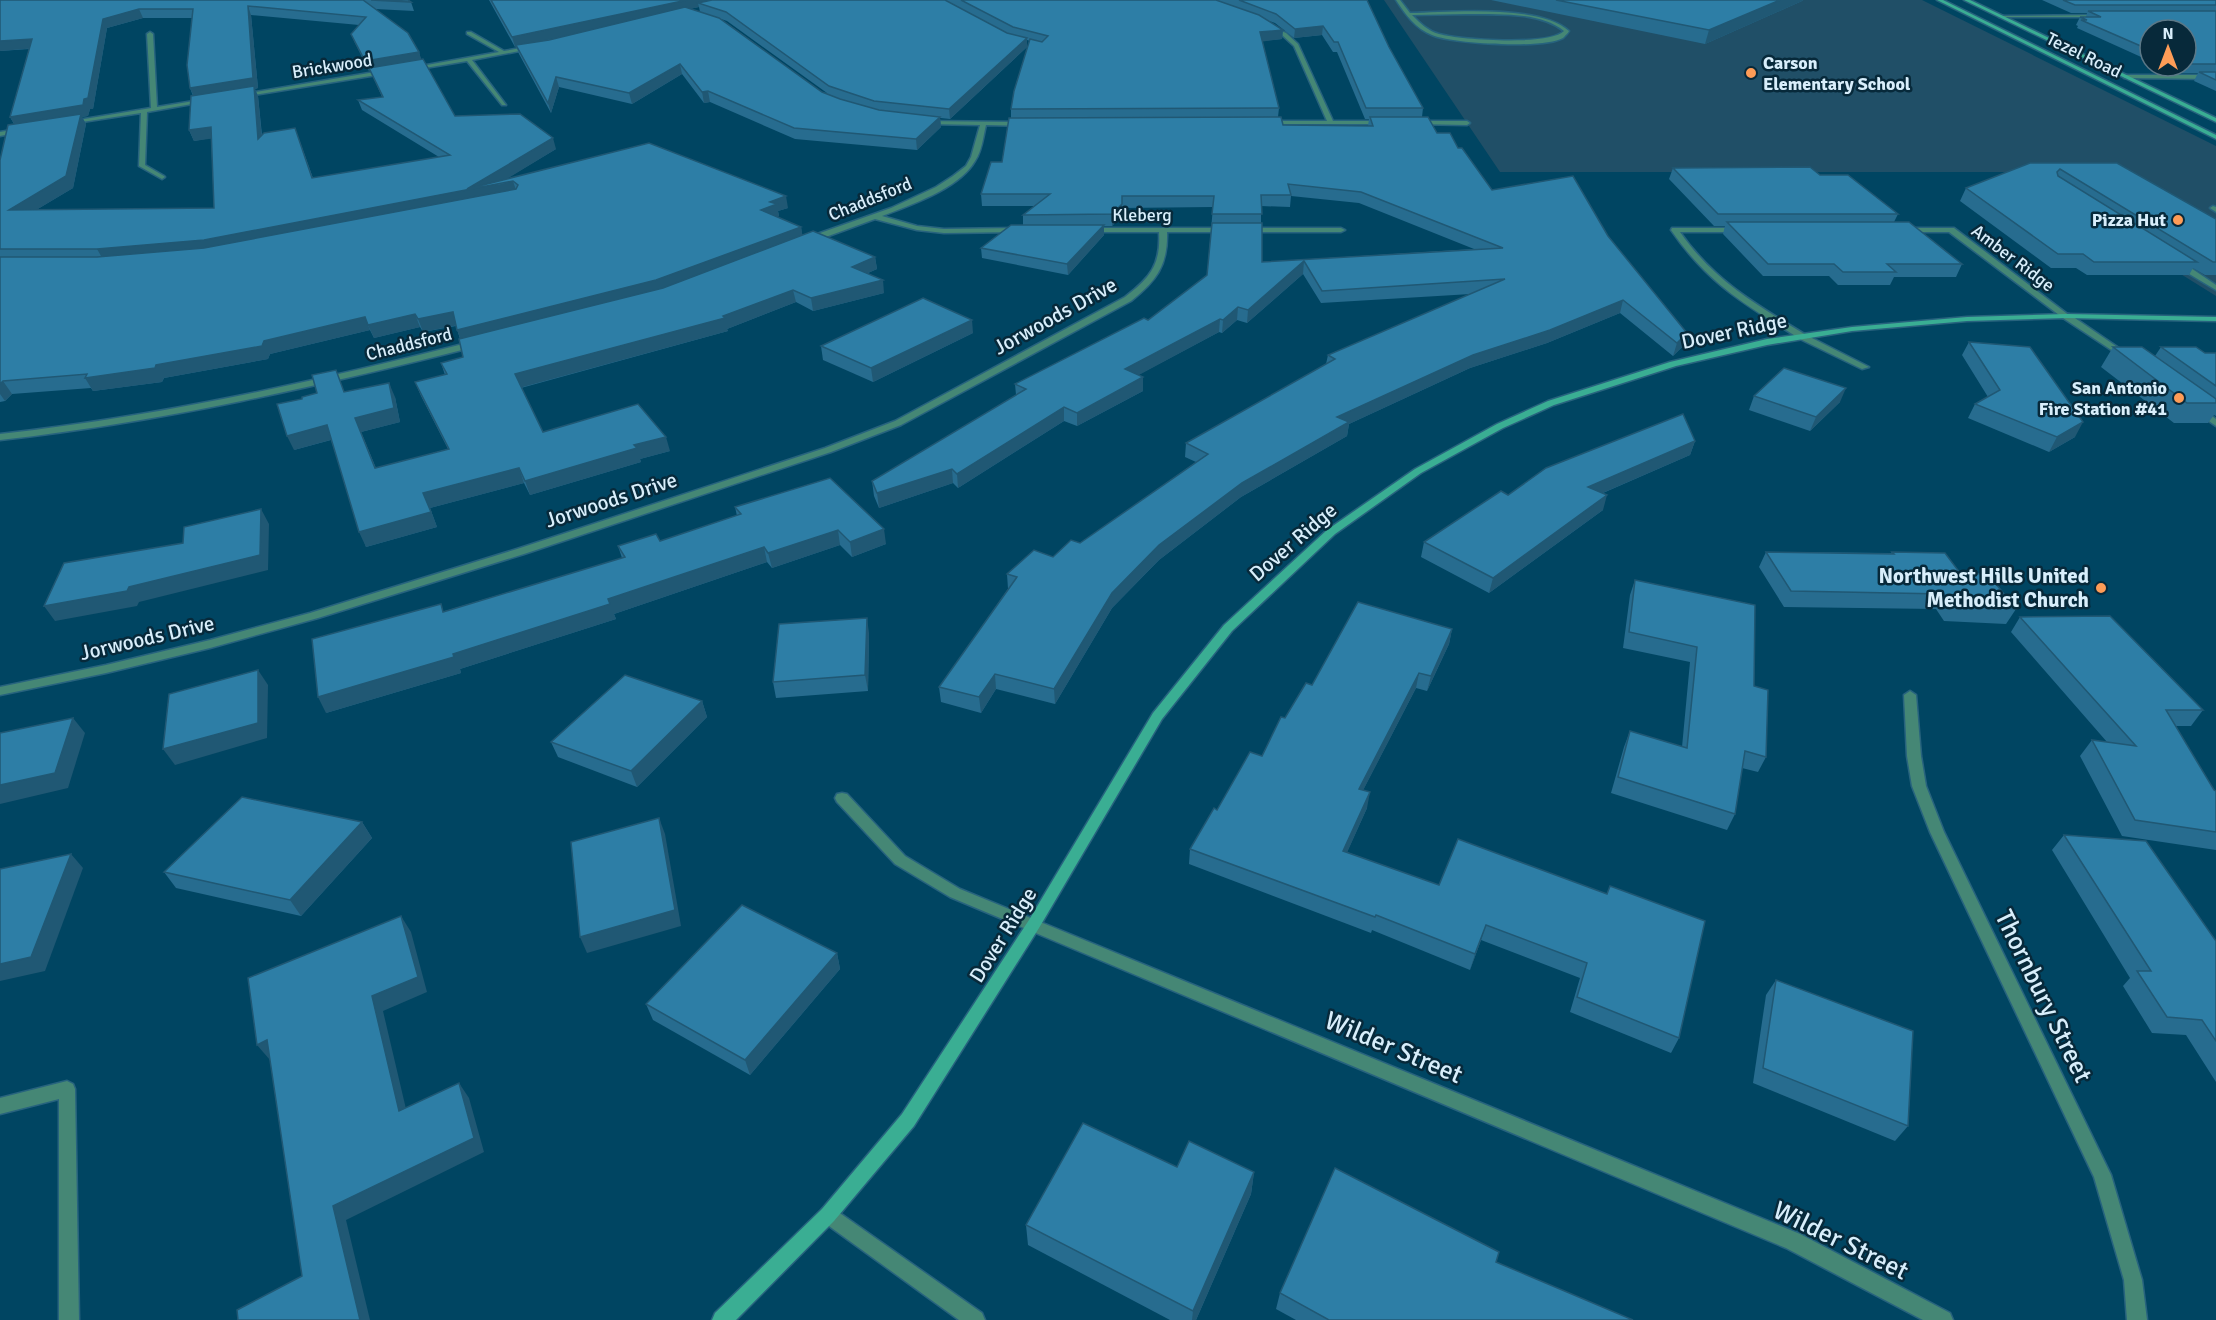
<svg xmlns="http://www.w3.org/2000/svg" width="2216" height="1320" font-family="Signika,sans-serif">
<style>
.built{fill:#204f67}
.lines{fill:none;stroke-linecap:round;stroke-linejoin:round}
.lane-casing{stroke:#27637e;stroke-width:3}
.street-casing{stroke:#27637e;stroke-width:3}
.secondary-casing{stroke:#27637e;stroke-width:3}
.lane{fill:#458775;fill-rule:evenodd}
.street{fill:#458775;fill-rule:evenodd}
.secondary{fill:#3aae93;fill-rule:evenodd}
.wall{fill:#276c8f;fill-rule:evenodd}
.shaded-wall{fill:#205874}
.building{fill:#2d7ea6;stroke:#205874;stroke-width:1.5}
.poi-dot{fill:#fe9c57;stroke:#07293a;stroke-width:2}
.labels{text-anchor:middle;stroke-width:5;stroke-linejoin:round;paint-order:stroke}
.far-street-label{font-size:18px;fill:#d8eefb;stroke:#07293a}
.far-poi-label{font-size:18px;font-weight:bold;fill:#d8eefb;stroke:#07293a;text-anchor:end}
.street-label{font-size:21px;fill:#d8eefb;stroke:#07293a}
.poi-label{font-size:21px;font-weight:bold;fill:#d8eefb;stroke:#07293a;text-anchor:end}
.near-street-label{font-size:26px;fill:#d8eefb;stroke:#07293a}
</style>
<rect width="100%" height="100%" fill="#004562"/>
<!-- built -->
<polygon class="built" points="1384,0 1922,0 2216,146 2216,296 2017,172 1500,172"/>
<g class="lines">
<defs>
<g id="lane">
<path d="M1396 0H1400L1410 13C1450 12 1540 4 1569 31 1569 32 1564 37 1563 38 1544 49 1453 44 1432 35 1416 29 1405 14 1396 0ZM1467 14C1498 15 1539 11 1564 31 1549 46 1460 40 1439 34 1428 31 1420 23 1412 15Z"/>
<polygon points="2213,206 2216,207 2216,212 2210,208"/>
<polygon points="2176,262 2182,262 2216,285 2216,290 2176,266"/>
<polygon points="2063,314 2069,314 2129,355 2122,357 2063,318"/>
<polygon points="1800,335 1806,335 1869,367 1862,369 1800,339"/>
<polygon points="2199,407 2216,419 2216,426 2196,412 2194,410"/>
<polygon points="828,1206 834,1209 982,1313 985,1320 959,1320 822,1221 819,1215 822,1209"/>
</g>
<g id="street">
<polygon points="2103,15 2101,17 1999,17 2001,16"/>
<polygon points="1266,25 1286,33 1298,44 1333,121 1385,121 1387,124 1265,124 1267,121 1327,121 1294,46 1282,35 1266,27"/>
<polygon points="150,32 153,34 157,107 206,99 209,101 147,112 145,165 164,176 165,177 162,179 139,166 141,113 69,124 66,122 151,108 147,34"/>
<polygon points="467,32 471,32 504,51 532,46 535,48 472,60 506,105 502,105 467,61 413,70 410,68 499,52 467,34"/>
<polygon points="387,70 389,73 241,97 238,95"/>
<polygon points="2126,75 2216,75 2216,79 2124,78"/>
<path d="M924 121 1025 122 1028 124 1025 126 986 125C983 137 982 151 975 161 959 189 910 205 882 216L917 226 944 229 1020 228H1023V232L944 233 917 230 875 219 812 242H806V238L891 208 936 187 953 176 966 166 971 157 980 125 926 124Z"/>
<polygon points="1414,121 1467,121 1470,123 1467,125 1412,124"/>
<polygon points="23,128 25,131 0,136 0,132"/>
<path d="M1086 228H1227L1231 230 1227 232H1167C1168 266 1156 281 1131 301L901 425 831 452 524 554 318 618 210 648 106 673 0 695V687L106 665 210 640 310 613 517 549 825 448 895 421 1125 297C1150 278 1161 265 1159 232H1086Z"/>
<polygon points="1245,228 1341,228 1345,230 1341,232 1245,232"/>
<path d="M1672 228H1742V232H1680C1714 281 1757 305 1806 335V339H1800C1745 304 1709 285 1671 230Z"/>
<polygon points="1901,228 1954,228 2070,316 2063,318 1949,232 1901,232"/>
<path d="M475 341 479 344 478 346C320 386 162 422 0 440V434C161 416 318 381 475 341Z"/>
<polygon points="1910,691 1916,695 1921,756 1926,786 1944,832 2111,1175 2142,1280 2147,1320 2127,1320 2124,1280 2094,1177 1930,832 1912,786 1907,756 1904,695"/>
<polygon points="842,793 847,794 905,856 960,889 1800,1234 1950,1313 1953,1320 1923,1320 1786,1248 950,897 895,864 837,802 835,798 837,794"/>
<polygon points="67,1081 73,1084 75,1089 79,1320 59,1320 59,1099 0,1114 0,1098"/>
</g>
<g id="secondary">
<polygon points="1937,0 1943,0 2216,135 2216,139"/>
<polygon points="1964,0 1970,0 2216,118 2216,122"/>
<polygon points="2066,314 2216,317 2216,321 2066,318 1967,321 1852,331 1767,345 1676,366 1554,405 1503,428 1421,473 1335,534 1232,631 1162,719 1039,928 914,1126 834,1221 736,1320 712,1320 715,1313 822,1209 902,1114 1029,920 1153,713 1224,625 1327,530 1415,469 1497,424 1548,401 1670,362 1767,339 1852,327 1967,317"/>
</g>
</defs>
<!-- lane casing -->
<use href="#lane" class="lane-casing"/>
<!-- street casing -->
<use href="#street" class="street-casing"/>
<!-- secondary casing -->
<use href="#secondary" class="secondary-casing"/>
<!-- lane -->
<use href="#lane" class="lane"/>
<!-- street -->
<use href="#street" class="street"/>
<!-- secondary -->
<use href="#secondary" class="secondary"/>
</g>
<!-- wall -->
<g class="wall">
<path d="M0 0H408L411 2 414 11 375 9 419 52 421 60 455 116 556 149 506 179 788 208 778 211 779 216 777 217 801 227 802 235 875 257 877 269 868 273 884 293 813 311 796 302 727 329 728 331 521 388 543 432 670 451 640 459 641 462 530 495 524 483 430 508 437 527 366 547 331 440 294 450 345 392 395 397 400 422 361 432 376 468 448 449 421 396 415 382 445 375 441 363 463 357 460 339 456 326 423 332 420 327 374 338 370 330 270 354 268 359 164 378 162 382 93 391 91 388 12 394 5 401 0 402V160L14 124 10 117 29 49 0 51ZM251 15 359 25 351 34 355 43 369 71 370 70 382 97 358 100 362 110 439 157 313 178 295 128 262 135 258 96 255 89 258 88ZM143 18H192L190 88 193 96 189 130 194 141 211 138 214 208 36 210 73 188 86 124 82 117 88 116 90 109H93L107 28Z"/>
<path d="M489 0H1367L1389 47 1423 108 1422 117 1437 133 1458 148 1492 190 1608 236 1687 333 1683 346 1673 356 1620 313 1547 343 1470 368 1349 424 1347 436 1241 497 1159 560 1112 608 1055 704 996 689 981 713 941 702 939 687 1008 589 1007 574 1053 557 1080 543 1196 462 1185 457 1186 443 1326 364 1328 355 1471 294 1321 303 1303 274 1247 323 1237 320 1222 333 1219 332 1138 375 1143 377V391L1077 426 1064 421 958 488 953 483 879 508 874 496 872 481 1016 395 1015 384 1148 320 1207 275 1213 207 1122 208V215L1112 226H1104V235L1068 275 982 258 981 248 1023 225V215L1034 206H982L981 194 1002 162 1011 118V109L1030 41 1027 40V47L950 119 940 118 941 127 917 150 795 139 710 102 704 103 682 74 632 104 559 87 551 113 519 54 516 46 515 47ZM699 7 700 12 689 9ZM721 19 727 21 827 93 822 92ZM1266 20 1275 23 1294 38 1322 35 1333 52H1337L1365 119H1369L1368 126 1283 125 1278 117 1279 108 1262 41 1282 39 1283 30ZM1291 196 1359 203 1474 249 1262 262 1261 223V206L1290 207Z"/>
<polygon points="1491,0 1803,0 1802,1 1705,44"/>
<polygon points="2042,0 2216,0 2216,91 2194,81 2198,73 2176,73 2161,66 2186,66 2186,30 2150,30 2150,61 2077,28 2078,26 2076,25 2080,17 2086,17 2087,13 2071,13"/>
<polygon points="2030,163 2117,163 2216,219 2216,275 2205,275 2193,268 2189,275 2087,275 2076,268 2051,268 1960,201 1966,188"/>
<polygon points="1673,168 1898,214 1894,222 1962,264 1956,277 1894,277 1890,285 1838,285 1829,276 1763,276 1723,234 1725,226 1714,226 1669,179"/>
<polygon points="973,333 873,382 823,360 821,346"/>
<polygon points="1969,342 2075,437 2049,452 1968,418 1975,404 1988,397 1962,355"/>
<polygon points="2113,347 2155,356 2161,347 2205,353 2216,353 2216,416 2214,415 2208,423 2174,423 2101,367"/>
<polygon points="1754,396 1840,402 1810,431 1749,410"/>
<polygon points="1695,441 1690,455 1603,493 1603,510 1489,593 1421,557 1424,542 1508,495"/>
<polygon points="830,478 886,544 852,557 840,545 772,568 767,562 614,614 616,619 460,669 461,673 326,713 445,611 622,558 618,546 660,541 737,516 735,507"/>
<polygon points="1766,552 1891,553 1892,552 1960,573 2016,609 2006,624 1944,621 1936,609 1784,607 1759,567"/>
<polygon points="1635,580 1754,686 1766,757 1758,772 1742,768 1735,814 1727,830 1611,793 1624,747 1630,731 1682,747 1690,662 1623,648 1630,595"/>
<polygon points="2020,617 2203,710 2191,726 2175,726 2214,790 2216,791 2216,850 2122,836 2080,756 2092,740 2107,742 2011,632"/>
<polygon points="1452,629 1449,644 1427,691 1416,688 1363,790 1367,808 1347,852 1439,885 1607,894 1610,886 1679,1038 1671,1053 1570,1012 1580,978 1481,940 1470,970 1372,930 1371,933 1189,864 1190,849 1217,810 1262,756 1285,718"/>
<polygon points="869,633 868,691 776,698 773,682"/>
<polygon points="702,701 707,717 637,787 558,757 551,742"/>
<polygon points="362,822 372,838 301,916 176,888 164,872"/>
<polygon points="2064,835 2216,941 2216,1082 2186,1035 2152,1033 2123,986 2130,978 2052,850"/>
<polygon points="837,953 840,969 750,1075 653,1020 646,1004"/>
<polygon points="1776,980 1908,1126 1895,1141 1753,1083 1766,995"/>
<polygon points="1177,1167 1254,1172 1251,1194 1196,1320 1170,1320 1028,1245 1026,1225"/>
<polygon points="1496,1262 1633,1320 1296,1320 1276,1309 1280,1293"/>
</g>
<!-- shaded-wall -->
<g class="shaded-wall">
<polygon points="687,0 729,0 698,3 699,7 515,47 512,37"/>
<polygon points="1780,0 1803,0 1802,1 1705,44 1709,30"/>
<polygon points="248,6 251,15 258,88 255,89 258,96 263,150 258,139 195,99 190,88"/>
<polygon points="139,9 143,18 107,28 93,109 90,109 88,116 82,117 86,124 73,188 16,222 9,210 16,127 10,117 103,19"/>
<polygon points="1323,26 1322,35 1294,38 1295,29"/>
<polygon points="1283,30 1282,39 1259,42 1260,32"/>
<polygon points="1027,38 1027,47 950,119 949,109"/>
<polygon points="32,39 37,48 0,51 0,41"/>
<polygon points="419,52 422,62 369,71 365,61"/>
<polygon points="680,64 682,74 632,104 629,93"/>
<polygon points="556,77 559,87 551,113 548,103"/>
<polygon points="708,91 710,102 704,103 702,92"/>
<polygon points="940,117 941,127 917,150 916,139"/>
<polygon points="211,127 216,138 194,141 189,130"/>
<polygon points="553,138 556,149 497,185 513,181 517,193 210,252 104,261 97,249 467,189"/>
<polygon points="786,196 788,208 778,211 779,216 763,222 761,210 770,202"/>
<polygon points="1122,204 1122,215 1112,226 1112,214"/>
<polygon points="1104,225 1104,235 1068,275 1067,264"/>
<polygon points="801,227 803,238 659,293 462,343 457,330"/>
<polygon points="875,257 877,269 854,279 852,267"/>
<polygon points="1304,261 1303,274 1247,323 1248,310"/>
<polygon points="883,280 884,293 813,311 811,298"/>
<polygon points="793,290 796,302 727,329 728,331 519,388 515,374 723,316"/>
<polygon points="1623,300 1620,313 1547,343 1470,368 1349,424 1347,436 1241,497 1159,560 1112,608 1055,704 1054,689 1112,593 1159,545 1242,483 1337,417 1473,355"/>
<polygon points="1238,307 1237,320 1222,333 1223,320"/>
<polygon points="453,312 458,325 423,332 418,319"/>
<polygon points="415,314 420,327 374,338 368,325"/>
<polygon points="365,317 370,330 270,354 268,359 164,378 162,382 93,391 85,378 156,365"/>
<polygon points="1220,319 1219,332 1124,383 1125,369"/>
<polygon points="972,320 973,333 873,382 871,368"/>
<polygon points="1687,333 1683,346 1673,356 1677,343"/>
<polygon points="1143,377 1143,391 1077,426 1077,413"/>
<polygon points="3,381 12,394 5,401 0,394 0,384"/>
<polygon points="389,383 395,397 400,422 361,432 382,483 355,418"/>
<polygon points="1846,388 1840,402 1810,431 1816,417"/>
<polygon points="1064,407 1064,421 958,488 957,474"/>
<polygon points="2083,422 2075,437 2049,452 2057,437"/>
<polygon points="327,425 334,439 294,450 287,436"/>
<polygon points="666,437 670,451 640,459 641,462 530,495 525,481 634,445"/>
<polygon points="1695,441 1690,455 1584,501 1588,487"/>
<polygon points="519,468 524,483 430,508 437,527 366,547 359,532 423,493"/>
<polygon points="952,469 953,483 879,508 877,493"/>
<polygon points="1607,495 1603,510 1489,593 1493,578"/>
<polygon points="261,509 269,524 268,570 139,602 137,606 55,621 44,606 129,587"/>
<polygon points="884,529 886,544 852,557 850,542"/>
<polygon points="838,530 840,545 772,568 768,553"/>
<polygon points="764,547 767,562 614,614 616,619 460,669 461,673 326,713 318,697 453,654 608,599"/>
<polygon points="867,618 869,633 868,691 865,675"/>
<polygon points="1452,629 1449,644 1427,691 1431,676"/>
<polygon points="258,670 268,685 267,738 175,765 163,749"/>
<polygon points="1419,673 1416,688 1356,804 1359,789"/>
<polygon points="995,674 996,689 981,713 979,697"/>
<polygon points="702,701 707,717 637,787 631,771"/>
<polygon points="73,718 85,733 68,788 0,804 0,785"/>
<polygon points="1370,792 1367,808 1341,866 1343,851"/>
<polygon points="659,818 665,834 681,926 587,953 580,937"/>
<polygon points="362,822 372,838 301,916 290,900"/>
<polygon points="71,854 83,868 45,971 0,981 0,964"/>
<polygon points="401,916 411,932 427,992 383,1011 410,1126 399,1111 372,996"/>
<polygon points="1486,925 1481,940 1470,970 1475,954"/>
<polygon points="837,953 840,969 750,1075 745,1060"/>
<polygon points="267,1040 280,1056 270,1060 257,1045"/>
<polygon points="459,1083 469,1098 484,1152 346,1220 370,1320 360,1320 333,1206"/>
<polygon points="1254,1172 1251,1194 1196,1320 1192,1320 1193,1311"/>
</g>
<!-- building -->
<g class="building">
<polygon points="0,0 363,0 408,33 419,52 365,61 351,34 366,17 248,6 253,78 190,88 187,65 193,9 139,9 103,19 88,98 84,99 83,105 10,117 32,39 0,41"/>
<polygon points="371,0 408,0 411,2"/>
<polygon points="491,0 687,0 512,37"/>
<polygon points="712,0 945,0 1007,33 1027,38 949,109 874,101 829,86 726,12 698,3"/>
<polygon points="961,0 1216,0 1259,15 1283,30 1260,32 1279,108 1011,109 1014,91 1030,39 1042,42 1048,36 1013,27"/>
<polygon points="1239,0 1367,0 1389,47 1423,108 1366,108 1338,42 1334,42 1323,26 1295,29 1276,14"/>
<polygon points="1556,0 1780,0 1709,30"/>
<polygon points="2063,0 2216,0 2216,5 2075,5"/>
<polygon points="685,7 719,18 822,92 840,99 879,110 940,117 916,139 794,128 708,91 702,92 680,64 629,93 556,77 548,103 516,45 549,40"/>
<polygon points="2088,11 2216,11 2216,64 2186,64 2186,30 2150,30 2150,50 2081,20 2087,20 2080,17 2101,17"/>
<polygon points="423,59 455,116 520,114 553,138 467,189 649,143 786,196 770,202 777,204 761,210 801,227 656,280 457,330 453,312 418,319 415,314 368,325 365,317 264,341 262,346 156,365 155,368 85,378 87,374 3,381 0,384 0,257 97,257 204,248 516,189 518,185 513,181 204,240 97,249 0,249 0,160 8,125 81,114 66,176 9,210 214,208 211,127 189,130 191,96 254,86 258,139 264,133 295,128 312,178 450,155 358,100 383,97 369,68"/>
<polygon points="2199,72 2216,72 2216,80"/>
<polygon points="1281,117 1283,125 1373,126 1370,117 1428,117 1437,133 1450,133 1458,148 1462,148 1492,190 1573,176 1608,236 1687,333 1677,343 1623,300 1550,330 1473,355 1337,417 1349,422 1242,483 1159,545 1112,593 1054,689 995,674 979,697 939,687 1017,577 1007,574 1034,550 1053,557 1071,540 1080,543 1208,454 1186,443 1335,359 1328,355 1505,279 1322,291 1304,261 1248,310 1238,307 1223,320 1220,319 1125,369 1143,377 1077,413 1064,407 957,474 952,469 877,493 872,481 1026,389 1015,384 1144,318 1148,320 1207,275 1212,223 1262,223 1262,262 1503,248 1361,192 1288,184 1291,195 1261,195 1262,214 1212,214 1214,196 1122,196 1122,204 1112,214 1023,215 1050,194 981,194 991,162 1002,162 1009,118"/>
<polygon points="2030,163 2117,163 2216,219 2216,262 2213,262 2060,169 2057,172 2058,176 2197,262 2094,262 2083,254 2058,254 1966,188"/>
<polygon points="1810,167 1820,175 1848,175 1898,214 1718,214 1673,168"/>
<polygon points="1727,222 1909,222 1962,264 1887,264 1896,272 1843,272 1834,264 1768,264"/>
<polygon points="1011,225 1104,225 1067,264 981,248"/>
<polygon points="813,231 875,257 852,267 883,280 811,298 793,290 723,316 725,318 515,374 543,432 638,404 666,437 634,445 637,448 525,481 519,468 423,493 431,512 359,532 327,425 287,436 277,404 302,399 302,397 317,393 312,375 336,370 344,392 389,383 394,408 355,418 375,468 449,449 415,382 447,374 441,363 463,357 459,339 663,288"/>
<polygon points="923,298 972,320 871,368 821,346"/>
<polygon points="1969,342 2030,347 2083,422 2057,437 1975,404 2000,390"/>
<polygon points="2113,347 2142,347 2216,399 2216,403 2187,403"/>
<polygon points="2161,347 2196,347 2205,353 2216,353 2216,386"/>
<polygon points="1784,368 1846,388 1816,417 1754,396"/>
<polygon points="1683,414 1695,441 1588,487 1607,495 1493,578 1424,542 1501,491 1508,495 1546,468"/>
<polygon points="830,478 884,529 850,542 838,530 768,553 764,547 608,599 610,604 453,654 454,657 318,697 312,639 441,604 443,612 625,557 618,546 656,534 660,541 741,514 735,507"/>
<polygon points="261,509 260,555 129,587 127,591 44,606 64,563 183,543 184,527"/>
<polygon points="1766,552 1894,554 1892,552 1945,553 1960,573 1988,574 2016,609 1953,606 1944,594 1791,591"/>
<polygon points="1635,580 1755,605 1754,686 1768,690 1766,757 1745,751 1735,814 1618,777 1630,731 1687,748 1697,647 1629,632"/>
<polygon points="1358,602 1452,629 1431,676 1419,673 1359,789 1370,792 1343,851 1439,885 1458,839 1607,894 1610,886 1705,921 1679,1038 1577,997 1587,963 1486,925 1475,954 1376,915 1375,917 1190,849 1214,808 1217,810 1250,752 1262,756 1281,717 1285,718 1306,683 1312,685"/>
<polygon points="2110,616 2203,710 2166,710 2214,790 2216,791 2216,832 2135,820 2092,740 2136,746 2020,617"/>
<polygon points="867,618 865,675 773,682 779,624"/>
<polygon points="258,670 258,723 163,749 169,694"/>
<polygon points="625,675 702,701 631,771 551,742"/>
<polygon points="73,718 55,773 0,785 0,733"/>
<polygon points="242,797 362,822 290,900 164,872"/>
<polygon points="659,818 675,910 580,937 571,842"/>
<polygon points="2064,835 2146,841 2216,941 2216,1041 2202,1020 2167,1017 2137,971 2151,971"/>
<polygon points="71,854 31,957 0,964 0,869"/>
<polygon points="742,905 837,953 745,1060 646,1004"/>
<polygon points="401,916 418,977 372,996 399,1111 459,1083 474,1138 333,1206 360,1320 238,1320 237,1310 302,1276 267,1040 257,1045 248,978"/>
<polygon points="1776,980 1913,1031 1908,1126 1763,1068"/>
<polygon points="1083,1123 1177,1167 1189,1141 1254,1172 1193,1311 1026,1225"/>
<polygon points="1335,1168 1499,1252 1496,1262 1633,1320 1329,1320 1280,1293"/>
</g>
<!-- markers -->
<g class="poi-dot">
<circle cx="1751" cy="73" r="6"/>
<circle cx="2178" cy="220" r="6"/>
<circle cx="2179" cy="398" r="6"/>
<circle cx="2101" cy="588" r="6"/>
</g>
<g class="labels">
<!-- far-street labels -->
<g class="far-street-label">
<text transform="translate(2084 55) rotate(26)" y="6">Tezel Road</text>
<text transform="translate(332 66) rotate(-9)" y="6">Brickwood</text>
<text transform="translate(870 199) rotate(-22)" y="6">Chaddsford</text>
<text x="1142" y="221">Kleberg</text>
<text transform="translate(2013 258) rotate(37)" y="6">Amber Ridge</text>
<text transform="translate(409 344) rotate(-14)" y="6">Chaddsford</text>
</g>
<!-- far-poi labels -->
<g class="far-poi-label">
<text x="1763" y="69" text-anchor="start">Carson<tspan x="1763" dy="21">Elementary School</tspan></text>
<text x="2166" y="226">Pizza Hut</text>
<text x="2167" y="394">San Antonio<tspan x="2167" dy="21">Fire Station #41</tspan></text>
</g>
<!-- street labels -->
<g class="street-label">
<text transform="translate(1055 316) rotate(-29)" y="7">Jorwoods Drive</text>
<text transform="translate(1734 331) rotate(-12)" y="7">Dover Ridge</text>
<text transform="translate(611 500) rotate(-18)" y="7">Jorwoods Drive</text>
<text transform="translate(1293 542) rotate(-41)" y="7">Dover Ridge</text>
<text transform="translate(147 638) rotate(-13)" y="7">Jorwoods Drive</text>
<text transform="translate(1003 935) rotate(-58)" y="7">Dover Ridge</text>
</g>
<!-- poi labels -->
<g class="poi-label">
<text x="2089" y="583">Northwest Hills United<tspan x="2089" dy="24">Methodist Church</tspan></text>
</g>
<!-- near-street labels -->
<g class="near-street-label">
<text transform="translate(2044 996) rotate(64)" y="9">Thornbury Street</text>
<text transform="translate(1394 1047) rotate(23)" y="9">Wilder Street</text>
<text transform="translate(1841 1240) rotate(26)" y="9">Wilder Street</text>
</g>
</g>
<!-- north arrow -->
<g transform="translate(2168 48)"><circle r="28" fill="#07293a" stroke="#5b7887" stroke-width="1.5"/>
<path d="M0-4.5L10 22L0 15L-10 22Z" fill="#fe9c57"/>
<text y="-9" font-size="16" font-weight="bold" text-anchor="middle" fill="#d8eefb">N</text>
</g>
</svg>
